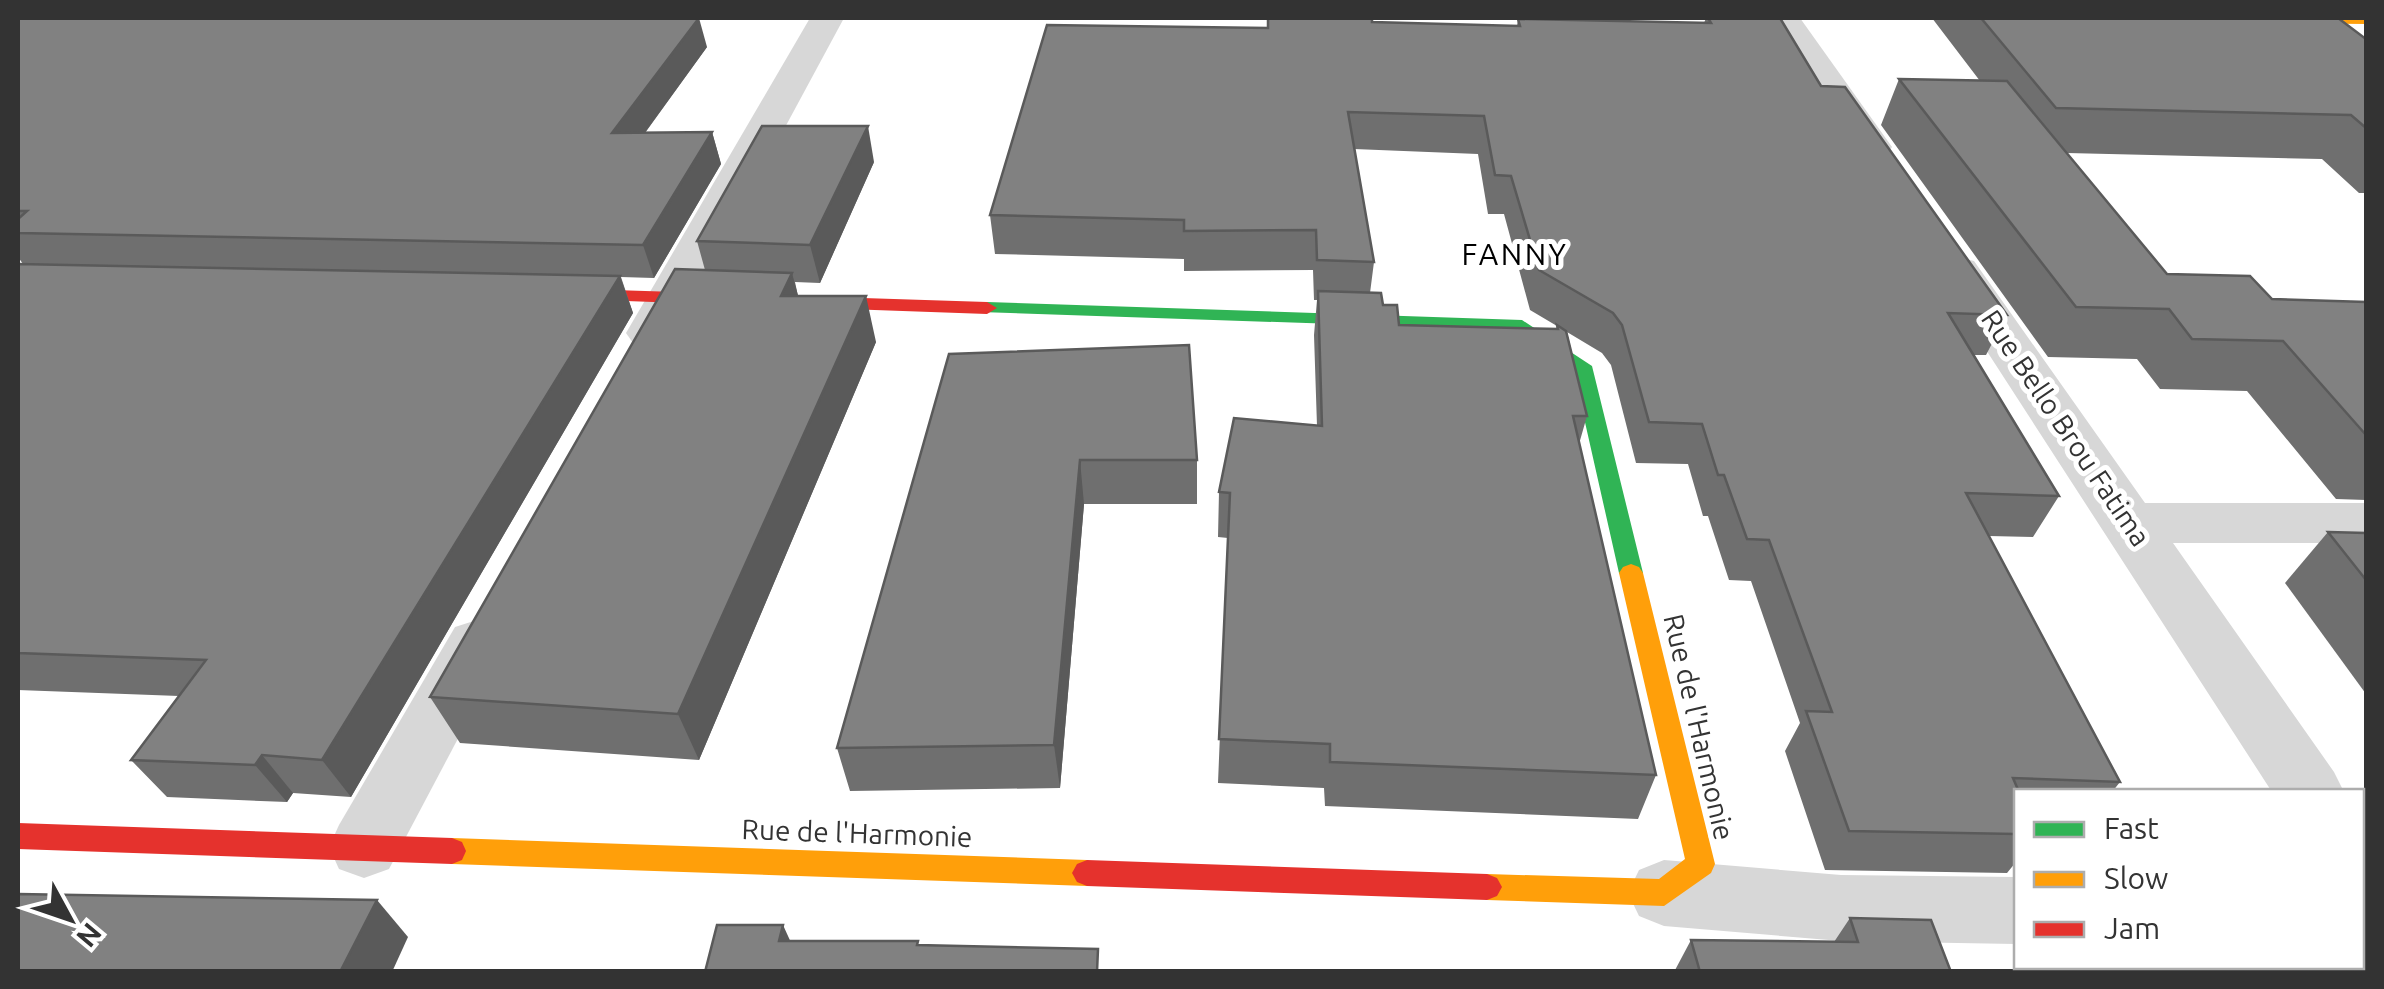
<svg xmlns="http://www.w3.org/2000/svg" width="2384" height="989" font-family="Ubuntu,sans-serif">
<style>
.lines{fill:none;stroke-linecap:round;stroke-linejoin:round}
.street{fill:#d7d7d7;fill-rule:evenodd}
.fast{fill:#30b455;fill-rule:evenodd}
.slow{fill:#ff9f0a;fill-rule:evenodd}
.jam{fill:#e5322d;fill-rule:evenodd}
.wall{fill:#6f6f6f;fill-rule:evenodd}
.shaded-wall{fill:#5a5a5a}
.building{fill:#818181;stroke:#5a5a5a;stroke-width:2.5}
.labels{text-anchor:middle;stroke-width:10;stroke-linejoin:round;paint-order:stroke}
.street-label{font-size:28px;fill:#333;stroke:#fff}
.neighbourhood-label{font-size:30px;letter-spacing:2.5px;fill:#000;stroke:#fff}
</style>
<rect width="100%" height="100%" fill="#fff"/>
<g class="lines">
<!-- street -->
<g class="street">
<polygon points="810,18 844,18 674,333 667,343 650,348 633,343 626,333"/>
<polygon points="1766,18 1800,18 1892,147 1886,156 1872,159 1858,156"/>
<polygon points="1958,257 1974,261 2145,503 2366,503 2366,543 2173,543 2334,772 2344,792 2272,792 1935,271 1942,261"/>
<polygon points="477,620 499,627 508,644 389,869 364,878 339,869 329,847 339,825 455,627"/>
<polygon points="2362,837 2366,839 2366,959 2362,959"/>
<polygon points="1664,860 1841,875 2016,877 2016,944 1841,941 1664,926 1639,916 1628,893 1639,870"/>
</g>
<!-- fast -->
<polygon class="fast" points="987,302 1522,320 1592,366 1643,573 1639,579 1623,579 1619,573 1573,369 1511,330 980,312 977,308"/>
<!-- slow -->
<g class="slow">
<polygon points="2154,18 2366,18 2366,24 2161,22"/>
<polygon points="1631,564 1639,567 1643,573 1715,864 1711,873 1664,906 1487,900 1477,896 1472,887 1477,878 1487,874 1659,879 1685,859 1619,573 1623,567"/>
<polygon points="452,838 1087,860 1097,864 1102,873 1097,882 1087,886 452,864 442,860 438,851 442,842"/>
</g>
<!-- jam -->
<g class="jam">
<polygon points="550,288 987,302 997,308 987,314 543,298 543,290"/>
<polygon points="18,823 452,838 462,842 466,851 462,860 452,864 18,849"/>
<polygon points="1087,860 1487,874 1497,878 1502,887 1497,896 1487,900 1087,886 1077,882 1072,873 1077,864"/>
</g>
</g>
<!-- wall -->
<g class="wall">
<polygon points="18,18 707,47 645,133 712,132 721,164 654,278 621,277 633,313 351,797 293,793 287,802 167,797 131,760 179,696 18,690 18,264 23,264 18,257"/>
<path d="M1706 18H1780L1821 86 2007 315 1986 355H1973L2059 496 2033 537 1989 536 2120 782 2112 792H2016V862L2007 873 1825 870 1785 751 1800 723 1751 581 1729 580 1708 516H1703L1688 464 1636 463 1611 365 1602 353 1567 332 1587 416 1579 444 1656 775 1638 819 1325 806 1324 788 1218 783 1228 538 1218 537 1219 492 1317 426 1314 335 1317 300H1314L1313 270 1184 271V259L995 254 990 215 1268 28 1372 22 1517 26 1518 19 1704 23ZM1354 149 1478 154 1488 214H1504L1530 310 1557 326 1556 329 1399 325 1370 293 1374 262Z"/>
<polygon points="1932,18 2338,18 2366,39 2366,193 2359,193 2322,159 2067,153 2167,274 2272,299 2366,302 2366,500 2336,499 2247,391 2160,389 2137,359 2048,357 1881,125 1899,79 1980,81"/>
<polygon points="874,162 820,283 795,282 798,296 876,342 699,760 460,743 430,697 705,270 697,241"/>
<polygon points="949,354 1197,460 1197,504 1084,504 1060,788 850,791 837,748"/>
<polygon points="2328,532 2366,533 2366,694 2285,583"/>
<polygon points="1850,918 1951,972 1674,972 1691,940 1834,942"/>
<polygon points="2092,966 2233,966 2236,972 2087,972"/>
</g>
<!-- shaded-wall -->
<g class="shaded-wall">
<polygon points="699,18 707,47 622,164 612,133"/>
<polygon points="868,126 874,162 820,283 810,245"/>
<polygon points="712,132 721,164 654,278 643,245"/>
<polygon points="792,273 804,318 781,296"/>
<polygon points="620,276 633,313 351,797 322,760"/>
<polygon points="866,296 876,342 699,760 678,714"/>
<polygon points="1080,460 1084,504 1060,788 1054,745"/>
<polygon points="262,755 293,793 287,802 255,765"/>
<polygon points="377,900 408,937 392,972 340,972"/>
<polygon points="783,925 798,958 779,941"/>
</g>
<!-- building -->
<g class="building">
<polygon points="18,18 699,18 612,133 712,132 643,245 18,233 18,219 27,211 18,211"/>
<polygon points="1268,18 1372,18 1372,22 1520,26 1518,19 1711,23 1708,18 1780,18 1821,86 1845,87 2007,315 1948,313 2059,496 1966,493 2120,782 2013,778 2019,792 2016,792 2016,834 1849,831 1806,711 1832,712 1769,540 1747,539 1724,475 1718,475 1702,424 1649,422 1622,325 1613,313 1539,270 1511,176 1495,175 1484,116 1348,112 1374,262 1317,260 1316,230 1184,231 1184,220 990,215 1047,25 1268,28"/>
<polygon points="1981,18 2338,18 2366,39 2366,128 2351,115 2056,108"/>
<polygon points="1899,79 2007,81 2167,274 2250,276 2272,299 2366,302 2366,435 2283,341 2192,339 2169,309 2076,307"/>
<polygon points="762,126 868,126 810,245 697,241"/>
<polygon points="18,264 620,276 322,760 262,755 255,765 131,760 206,660 18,653"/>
<polygon points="675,269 792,273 781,296 866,296 678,714 430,697"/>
<polygon points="1318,291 1381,293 1383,305 1397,305 1399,325 1558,329 1557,325 1566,331 1587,416 1573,416 1656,775 1330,762 1330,744 1219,739 1230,493 1219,492 1234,418 1322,426"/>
<polygon points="1189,345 1197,460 1080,460 1054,745 837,748 949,354"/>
<polygon points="2328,532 2366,533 2366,580"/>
<polygon points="18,894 377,900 340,972 18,972"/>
<polygon points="1850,918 1931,920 1951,972 1700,972 1691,940 1858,942"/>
<polygon points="717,925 783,925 779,941 918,941 917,945 1098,949 1097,972 705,972"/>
<polygon points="2098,966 2233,966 2236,972 2100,972"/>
</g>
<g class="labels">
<!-- street labels -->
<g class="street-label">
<text transform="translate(2066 428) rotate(56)" y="10">Rue Bello Brou Fatima</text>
<text transform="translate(1699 727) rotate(77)" y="10">Rue de l'Harmonie</text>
<text transform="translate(857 833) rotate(2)" y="10">Rue de l'Harmonie</text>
</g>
<!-- neighbourhood labels -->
<g class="neighbourhood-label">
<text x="1515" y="265">FANNY</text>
</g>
</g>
<!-- border -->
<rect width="2384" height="989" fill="none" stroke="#333333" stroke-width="40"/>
<!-- legend -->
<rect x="2014" y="789" width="350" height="180" fill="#ffffff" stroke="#adadad" stroke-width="2.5"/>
<rect x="2034" y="822" width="50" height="15" fill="#30b455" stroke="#adadad" stroke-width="2.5"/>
<text x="2104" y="839" font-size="30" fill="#333333">Fast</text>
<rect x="2034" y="872" width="50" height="15" fill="#ff9f0a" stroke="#adadad" stroke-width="2.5"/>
<text x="2104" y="889" font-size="30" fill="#333333">Slow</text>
<rect x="2034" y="922" width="50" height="15" fill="#e5322d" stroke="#adadad" stroke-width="2.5"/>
<text x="2104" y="939" font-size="30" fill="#333333">Jam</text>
<!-- north arrow -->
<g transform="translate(70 919) rotate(130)" stroke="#ffffff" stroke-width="8" paint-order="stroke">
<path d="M0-8L18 38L0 25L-18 38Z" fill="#333333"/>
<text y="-15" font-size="28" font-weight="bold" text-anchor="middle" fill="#333333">N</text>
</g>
</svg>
